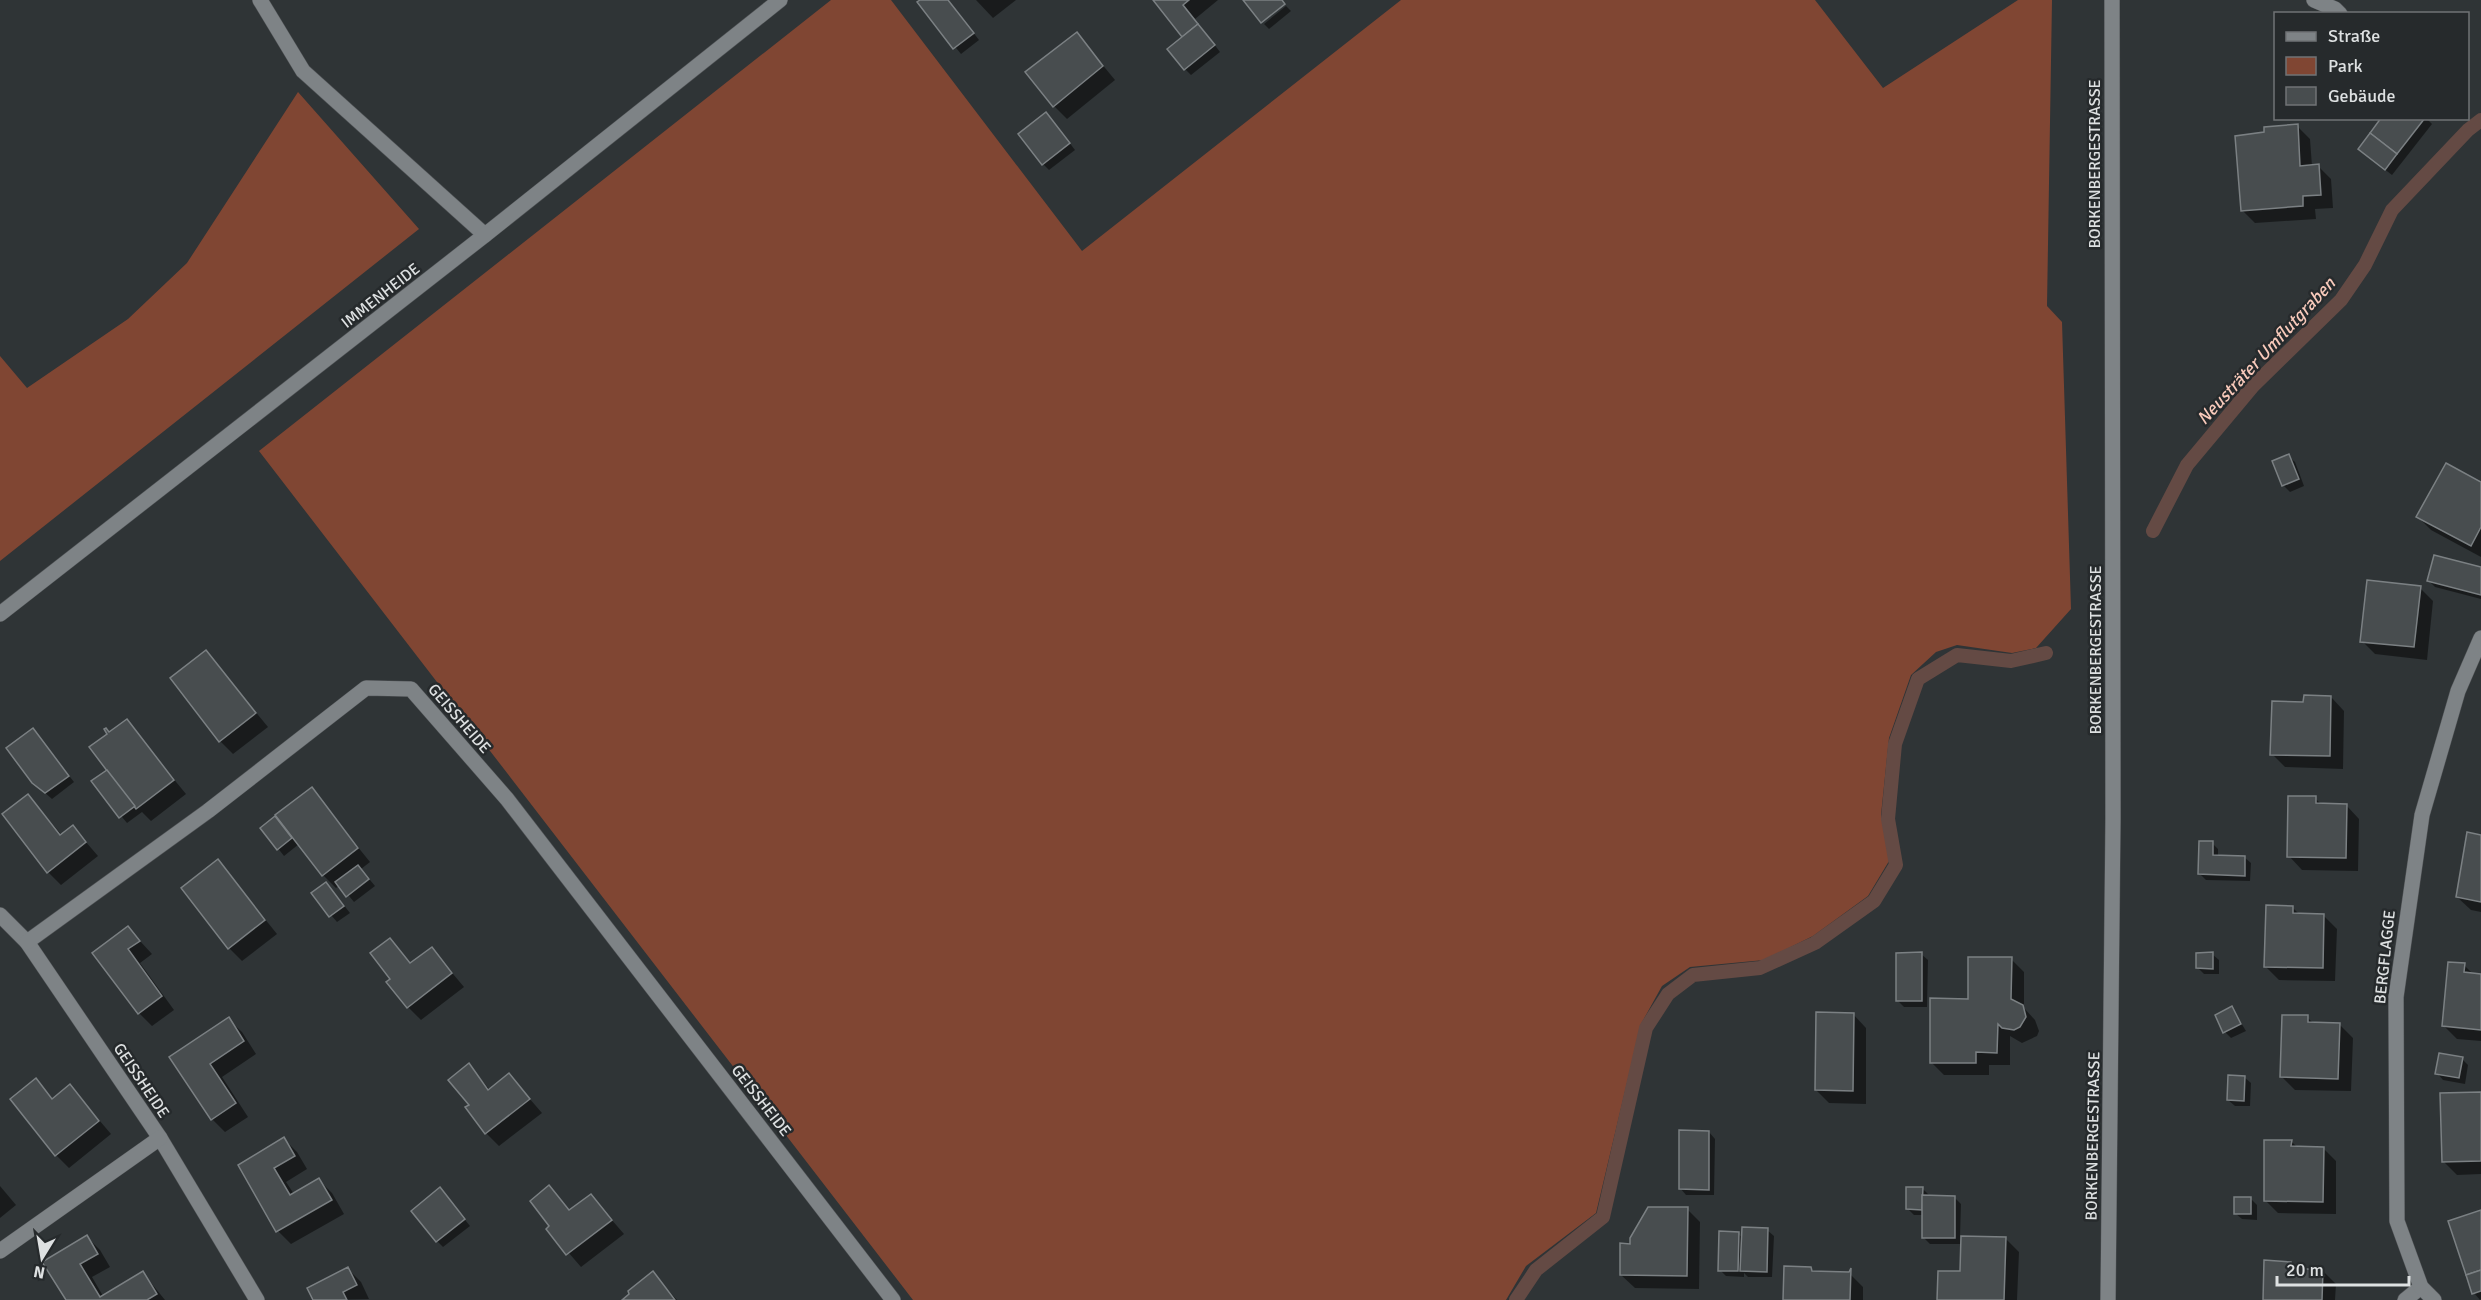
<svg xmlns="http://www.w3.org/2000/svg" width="2481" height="1300" font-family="Signika,sans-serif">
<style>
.green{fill:#804633}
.shadow{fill:#0007}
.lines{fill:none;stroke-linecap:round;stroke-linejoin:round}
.stream{stroke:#644a44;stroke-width:14}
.building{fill:#484d4f;stroke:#7b8083;stroke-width:1.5}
.lane-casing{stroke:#4f5255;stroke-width:16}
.street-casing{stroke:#4f5255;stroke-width:16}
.secondary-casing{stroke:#4f5255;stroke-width:16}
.lane{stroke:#7e8386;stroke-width:15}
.street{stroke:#7e8386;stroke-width:15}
.secondary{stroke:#7e8386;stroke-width:15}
.labels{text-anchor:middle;stroke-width:5;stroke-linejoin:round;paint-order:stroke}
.street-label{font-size:16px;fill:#dee1e2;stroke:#262a2c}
.water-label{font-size:18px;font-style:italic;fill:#f8cabb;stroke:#262a2c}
</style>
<rect width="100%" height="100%" fill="#2f3436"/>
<!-- green -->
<g class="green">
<polygon points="831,0 891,0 1082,251 1401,0 1815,0 1883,88 2018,0 2052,0 2047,306 2062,322 2071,609 2036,648 2012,653 1957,645 1936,652 1911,675 1889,738 1881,815 1889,861 1868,896 1813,936 1764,960 1690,967 1662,986 1641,1024 1596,1213 1526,1266 1506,1300 913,1300 259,451"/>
<polygon points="298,92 419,229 0,561 0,356 27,388 128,319 187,263"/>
</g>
<!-- shadow -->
<g class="shadow">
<polygon points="922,0 948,0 979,40 961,54 919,2"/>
<polygon points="976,0 1016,0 993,18"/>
<polygon points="1155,0 1218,0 1195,19 1220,52 1191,75 1185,69 1184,37"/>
<polygon points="1286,6 1291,11 1269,29 1264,24"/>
<polygon points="1077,34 1115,80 1067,119 1054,106"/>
<polygon points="2384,118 2426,118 2432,124 2392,175 2366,155"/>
<polygon points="1052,120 1075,150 1049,170 1043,164"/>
<polygon points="2297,126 2310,139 2312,166 2318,166 2331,179 2333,208 2315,209 2316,219 2255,223 2242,210 2266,133"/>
<polygon points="2288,456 2295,462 2304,486 2290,492 2284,486 2274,462"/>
<polygon points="2481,484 2481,557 2431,530 2418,517"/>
<polygon points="2481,569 2481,599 2435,587 2428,580"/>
<polygon points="2420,588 2433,601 2427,660 2375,654 2362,641"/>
<polygon points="206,652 268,727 233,754 220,741"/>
<polygon points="2331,697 2344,711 2343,769 2285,767 2272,754 2305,703"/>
<polygon points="126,721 186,794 151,821 142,812 127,823 93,782 109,771"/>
<polygon points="33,730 74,782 52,799 33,782"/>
<polygon points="311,789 370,862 361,869 375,886 354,902 340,885 336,888 323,875 299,844 284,856 262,828 275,818 281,823"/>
<polygon points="28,796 62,835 73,827 98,856 61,885 48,872"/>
<polygon points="2315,798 2322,805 2346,805 2359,819 2358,871 2302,870 2289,856"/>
<polygon points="2481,836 2481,912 2471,910 2457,897"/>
<polygon points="2212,843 2218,849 2218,857 2244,857 2251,863 2250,881 2206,880 2200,874"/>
<polygon points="218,861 277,934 242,961 229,948"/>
<polygon points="332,890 350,913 337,922 313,894"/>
<polygon points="2293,908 2300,915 2324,916 2337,929 2335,981 2279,980 2266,967"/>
<polygon points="128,928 152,954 140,963 174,1010 152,1026 139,1013 94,953"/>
<polygon points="390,940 412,964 432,949 464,987 421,1020 408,1007 392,979"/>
<polygon points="1921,954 1928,960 1927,1007 1904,1007 1897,1000"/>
<polygon points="2212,954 2219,960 2219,974 2204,974 2198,968"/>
<polygon points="2011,959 2024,972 2024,1008 2035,1020 2039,1031 2037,1036 2022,1043 2010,1036 2010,1065 1989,1065 1989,1075 1944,1075 1931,1062 1969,1000"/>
<polygon points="2464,965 2474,975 2481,975 2481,1041 2457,1039 2443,1025"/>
<polygon points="2232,1008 2246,1031 2231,1038 2225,1032"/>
<polygon points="1853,1014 1866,1028 1866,1104 1829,1103 1816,1090"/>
<polygon points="2307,1017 2314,1024 2340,1025 2353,1038 2351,1091 2295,1090 2282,1077"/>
<polygon points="228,1019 242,1032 256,1054 222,1077 248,1117 225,1132 212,1119 171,1057"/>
<polygon points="2462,1059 2468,1065 2465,1084 2443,1080 2437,1073"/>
<polygon points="469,1065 490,1090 509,1075 542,1113 499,1146 486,1133 471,1106"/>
<polygon points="2244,1077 2251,1083 2250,1106 2235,1106 2228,1100"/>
<polygon points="36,1080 53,1099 70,1086 111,1134 69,1168 56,1155"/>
<polygon points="2481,1094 2481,1174 2457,1175 2444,1162"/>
<polygon points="1709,1132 1715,1139 1714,1195 1686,1195 1680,1188"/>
<polygon points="284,1139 297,1152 307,1169 286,1182 294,1194 319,1180 332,1193 344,1214 291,1244 278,1231 240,1165"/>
<polygon points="2291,1141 2298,1148 2323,1148 2336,1161 2336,1214 2278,1213 2265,1200"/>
<polygon points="0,1186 16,1205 0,1218"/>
<polygon points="549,1187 571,1211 591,1196 624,1234 581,1267 548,1229 551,1226"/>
<polygon points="440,1189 470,1226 443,1247 437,1241"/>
<polygon points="1923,1189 1929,1195 1954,1197 1961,1204 1960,1237 2006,1239 2019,1252 2017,1300 1938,1300 1962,1273 1962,1244 1930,1244 1923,1237 1924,1215 1914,1215 1908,1209"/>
<polygon points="2250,1198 2257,1205 2257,1220 2242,1219 2235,1213"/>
<polygon points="1687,1209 1700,1222 1699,1289 1635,1288 1621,1275 1632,1245"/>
<polygon points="2481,1212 2481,1299 2480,1300 2474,1293"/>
<polygon points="1767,1230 1774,1236 1772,1277 1748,1277 1744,1273 1744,1277 1726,1276 1720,1270 1738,1234 1743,1238"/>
<polygon points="87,1237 100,1250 110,1267 92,1277 103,1296 143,1273 165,1300 67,1300"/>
<polygon points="2290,1263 2296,1270 2323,1271 2336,1284 2335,1300 2264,1300"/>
<polygon points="348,1269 361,1282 369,1299 315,1300"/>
<polygon points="1811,1269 1815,1272 1850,1274 1863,1287 1863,1300 1784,1300"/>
<polygon points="653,1273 677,1300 623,1300"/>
</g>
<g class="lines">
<!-- stream -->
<g class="stream">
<polyline points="2153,531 2187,465 2253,386 2341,300 2365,265 2392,210 2468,130 2481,120"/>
<polyline points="1516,1300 1536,1270 1603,1217 1646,1028 1668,994 1693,975 1760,968 1815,943 1874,901 1896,865 1888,819 1895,744 1918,679 1957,655 2011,661 2046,653"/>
</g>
</g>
<!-- building -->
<g class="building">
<polygon points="920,0 948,0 974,33 953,49 917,2"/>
<polygon points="1153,0 1189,0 1183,5 1198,24 1182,37"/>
<polygon points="1243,0 1282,0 1285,4 1261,23"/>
<polygon points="1198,24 1215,45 1184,70 1167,49"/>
<polygon points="1077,32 1103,66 1053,107 1025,72"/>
<polygon points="1046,112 1070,143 1042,165 1018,134"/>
<polygon points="2381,118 2425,118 2397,154 2370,133"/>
<polygon points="2298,124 2300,166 2319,164 2321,195 2303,196 2303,206 2241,211 2235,136 2264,132 2264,127"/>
<polygon points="2370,133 2397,154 2385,170 2358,149"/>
<polygon points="2289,454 2299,479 2282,486 2272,461"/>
<polygon points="2446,463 2481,482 2481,527 2471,546 2416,517"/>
<polygon points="2434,555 2481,567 2481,595 2427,581"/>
<polygon points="2367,580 2421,586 2414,647 2360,642"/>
<polygon points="206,650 256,713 219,742 170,678"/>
<polygon points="2304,695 2331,696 2330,756 2270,755 2272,701 2303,702"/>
<polygon points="127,719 174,780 136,809 89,747 107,734 104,729 106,728 109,732"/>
<polygon points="33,728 69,776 45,793 32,783 6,748"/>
<polygon points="107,770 135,806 119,818 91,781"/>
<polygon points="312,787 358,848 322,876 275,815"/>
<polygon points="28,794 60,835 73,825 86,842 47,873 2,814"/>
<polygon points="2288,796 2316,796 2316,803 2347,804 2346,858 2287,857"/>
<polygon points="275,816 292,838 277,850 260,828"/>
<polygon points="2467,832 2481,835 2481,902 2456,897"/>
<polygon points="2199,841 2213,841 2213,855 2245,856 2245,876 2198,874"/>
<polygon points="218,859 265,920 228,949 181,888"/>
<polygon points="358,865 369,879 346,897 335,882"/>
<polygon points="326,882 344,906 329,917 311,893"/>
<polygon points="2266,905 2293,906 2293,913 2324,914 2323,968 2264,967"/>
<polygon points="128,926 140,941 128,949 162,996 138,1014 92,953"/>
<polygon points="390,938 410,963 432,947 452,973 407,1008 386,982 390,979 370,953"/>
<polygon points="1922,952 1922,1001 1896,1001 1896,953"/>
<polygon points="2213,952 2213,969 2196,968 2196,953"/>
<polygon points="1968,957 2012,957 2011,999 2023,1005 2026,1017 2020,1027 2014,1030 2002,1028 1998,1024 1997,1053 1976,1052 1976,1063 1930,1063 1930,998 1968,999"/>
<polygon points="2448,962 2465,963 2464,972 2481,974 2481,1030 2442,1026"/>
<polygon points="2232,1006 2241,1024 2223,1033 2215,1015"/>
<polygon points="1816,1012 1854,1013 1853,1091 1815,1090"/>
<polygon points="2282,1015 2308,1015 2308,1022 2340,1023 2338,1079 2280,1077"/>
<polygon points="229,1017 244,1041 210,1064 236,1103 211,1120 169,1057"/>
<polygon points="2439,1053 2463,1057 2459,1078 2435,1074"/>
<polygon points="469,1063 488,1090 509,1073 530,1099 485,1134 465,1107 469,1105 448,1080"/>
<polygon points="2228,1075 2245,1076 2244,1101 2227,1100"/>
<polygon points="36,1078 52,1099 70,1084 99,1121 55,1156 10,1099"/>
<polygon points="2481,1092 2481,1161 2442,1162 2440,1093"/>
<polygon points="1679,1130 1709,1131 1709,1190 1679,1189"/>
<polygon points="284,1137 295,1156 274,1168 290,1195 319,1178 332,1200 276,1232 238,1165"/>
<polygon points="2264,1140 2292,1140 2291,1146 2324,1147 2323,1202 2264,1201"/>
<polygon points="549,1185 569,1210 591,1194 612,1220 566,1255 546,1229 549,1226 530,1201"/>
<polygon points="440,1187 465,1219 436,1242 411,1211"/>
<polygon points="1906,1187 1923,1187 1922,1210 1906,1209"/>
<polygon points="1922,1195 1955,1196 1955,1238 1922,1238"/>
<rect x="2234" y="1197" width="17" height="17"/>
<polygon points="1648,1207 1688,1207 1687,1276 1620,1275 1620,1243 1630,1244 1630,1238"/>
<polygon points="2481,1210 2481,1270 2466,1275 2448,1221"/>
<polygon points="1742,1227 1768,1228 1767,1272 1740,1271"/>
<polygon points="1719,1231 1739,1232 1738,1271 1718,1271"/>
<polygon points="87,1235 98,1254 80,1264 100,1297 143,1271 157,1294 147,1300 66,1300 42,1262"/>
<polygon points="1961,1236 2006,1237 2004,1300 1937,1300 1938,1271 1960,1271"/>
<polygon points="2264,1260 2291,1262 2291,1268 2323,1270 2322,1300 2263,1300"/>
<polygon points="1784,1266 1811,1267 1812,1271 1849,1272 1851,1268 1850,1300 1783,1300"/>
<polygon points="348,1267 357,1285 343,1292 347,1300 313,1300 307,1288"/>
<polygon points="2481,1270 2481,1291 2472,1294 2466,1275"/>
<polygon points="653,1271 675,1300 622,1300 629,1294 628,1291"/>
</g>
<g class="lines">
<defs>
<g id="lane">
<polyline points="260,0 303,71 485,235"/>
<polyline points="2314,0 2335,9 2340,14"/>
</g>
<g id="street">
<polyline points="0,614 485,235 780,0"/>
<polyline points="0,915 27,942 160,1138 257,1300"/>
<polyline points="27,942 208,811 366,688 411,689 507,799 893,1300"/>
<polyline points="0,1251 160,1138"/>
<polyline points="2405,1300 2421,1287"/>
<polyline points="2434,1300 2421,1287 2397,1221 2396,997 2422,815 2458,691 2481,638"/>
</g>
<polyline id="secondary" points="2108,1300 2113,818 2112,0"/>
</defs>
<!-- lane casing -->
<use href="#lane" class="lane-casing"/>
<!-- street casing -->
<use href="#street" class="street-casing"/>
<!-- secondary casing -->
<use href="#secondary" class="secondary-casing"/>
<!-- lane -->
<use href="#lane" class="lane"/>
<!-- street -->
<use href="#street" class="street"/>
<!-- secondary -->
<use href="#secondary" class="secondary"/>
</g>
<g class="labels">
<!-- street labels -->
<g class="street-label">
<text transform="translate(2094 164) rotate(-90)" y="6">BORKENBERGESTRASSE</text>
<text transform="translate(380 295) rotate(-38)" y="6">IMMENHEIDE</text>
<text transform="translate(2095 650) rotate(-90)" y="6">BORKENBERGESTRASSE</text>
<text transform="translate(460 718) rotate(49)" y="6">GEISSHEIDE</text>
<text transform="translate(2384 957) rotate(-84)" y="6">BERGFLAGGE</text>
<text transform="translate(142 1080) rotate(56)" y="6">GEISSHEIDE</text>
<text transform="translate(762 1100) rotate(52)" y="6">GEISSHEIDE</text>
<text transform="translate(2092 1136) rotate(-89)" y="6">BORKENBERGESTRASSE</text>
</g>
<!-- water labels -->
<g class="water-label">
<text transform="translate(2266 351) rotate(-47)" y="6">Neusträter Umflutgraben</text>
</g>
</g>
<!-- legend -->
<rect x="2274" y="12" width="195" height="108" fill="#262a2c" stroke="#707375" stroke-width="1.5"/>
<rect x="2286" y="32" width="30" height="9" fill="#7e8386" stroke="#707375" stroke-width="1.5"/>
<text x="2328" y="42" font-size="18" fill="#dee1e2">Straße</text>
<rect x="2286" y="57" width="30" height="18" fill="#804633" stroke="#707375" stroke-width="1.5"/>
<text x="2328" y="72" font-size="18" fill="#dee1e2">Park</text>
<rect x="2286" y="87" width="30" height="18" fill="#484d4f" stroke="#707375" stroke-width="1.5"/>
<text x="2328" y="102" font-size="18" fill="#dee1e2">Gebäude</text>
<!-- north arrow -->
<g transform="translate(42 1258) rotate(191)" stroke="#262a2c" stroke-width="4.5" paint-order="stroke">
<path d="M0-4.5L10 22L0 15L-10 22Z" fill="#dee1e2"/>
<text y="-9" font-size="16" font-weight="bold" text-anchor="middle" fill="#dee1e2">N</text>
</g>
<!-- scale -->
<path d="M2277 1276v9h132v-9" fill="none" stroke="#dee1e2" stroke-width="3"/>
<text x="2286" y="1276" font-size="18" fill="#dee1e2" stroke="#262a2c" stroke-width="4.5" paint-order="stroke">20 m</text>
</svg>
